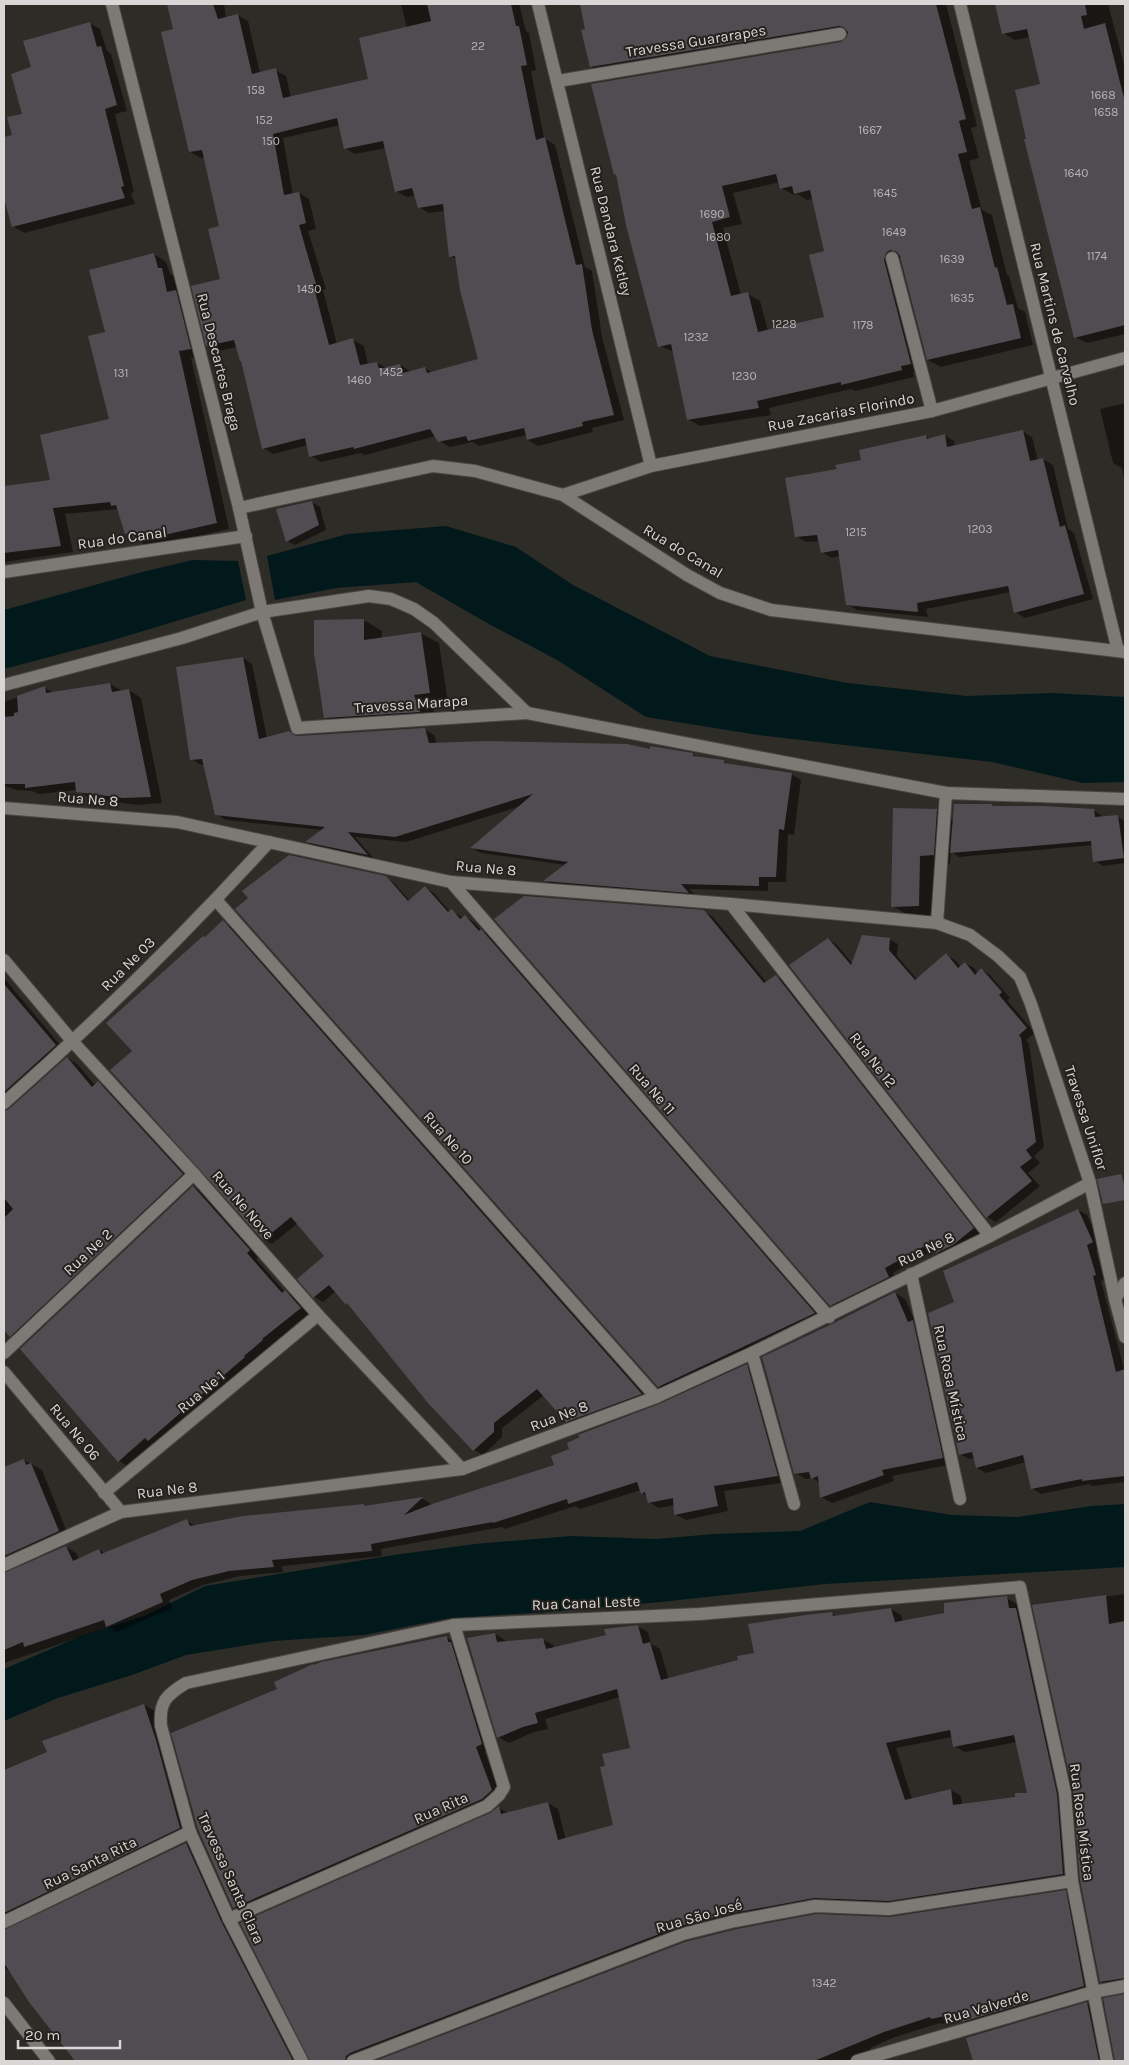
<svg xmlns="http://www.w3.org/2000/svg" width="1129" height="2065" font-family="Karla,sans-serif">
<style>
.water{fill:#02191b}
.shadow{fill:#0007;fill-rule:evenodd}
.building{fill:#504d52;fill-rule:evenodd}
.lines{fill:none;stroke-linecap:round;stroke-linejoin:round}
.minor-casing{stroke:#494743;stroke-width:14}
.minor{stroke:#7d7a75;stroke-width:12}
.labels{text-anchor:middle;stroke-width:4;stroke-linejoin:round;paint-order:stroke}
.number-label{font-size:12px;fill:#b7b4b4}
.street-label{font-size:15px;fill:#d9d7d5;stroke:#24221e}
</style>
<rect width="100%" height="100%" fill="#2e2c27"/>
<!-- water -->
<g class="water">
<polygon points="446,526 516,547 573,585 710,656 847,683 967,696 1052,693 1125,697 1125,782 1083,783 992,762 758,735 646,717 557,660 487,623 416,582 336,588 275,600 267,556 348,534"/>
<polygon points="193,560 238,561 246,600 110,641 4,669 4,610 142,572"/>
<polygon points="870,1502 952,1515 1017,1517 1092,1506 1125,1504 1125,1567 825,1584 661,1602 548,1612 450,1618 364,1635 273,1641 186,1655 132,1675 58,1698 4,1721 4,1669 81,1636 144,1616 205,1586 394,1555 475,1544 571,1536 657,1539 714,1534 800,1531"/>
</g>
<!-- shadow -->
<g class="shadow">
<path d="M169 4H224L226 18 238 15 248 21 260 73 275 70 286 76 291 98 369 80 407 28 401 4H519L526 31 529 33 536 70 531 71 544 138 555 145 585 267 592 271 602 337 624 420 592 428 593 432 538 446 528 440 527 435 479 446 472 442 450 447 439 441 436 436 365 455 361 453 321 462 311 456 308 445 273 454 263 448 243 361 237 347 218 351 208 345 221 280V227L205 157 201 158 190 152 175 30ZM340 125 345 148 355 154 386 148 396 191 407 197 416 195 419 207 429 213 445 211 451 256 457 260 480 360 433 373 425 368 410 371 400 365 387 368 377 363 368 365 364 346 353 340 337 344 323 290 326 289 308 231 316 229 309 199 299 193 293 195 283 138Z"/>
<path d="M590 4H946L977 126 971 128 979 158 969 161 982 210 992 215 1007 275 1009 276 1018 308 1025 312 1033 345 941 367 928 360 902 257 898 259 923 370 913 372 914 377 855 391 851 389 769 408 771 415 700 426 688 419 674 352 660 346 618 175 615 174 842 43 849 38V33L603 74 591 67 587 30 582 6ZM780 182 781 188 794 195 797 194 807 200 813 199 826 252 825 318 768 331 760 301 748 294 741 295 723 228 742 224 733 193Z"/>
<polygon points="996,4 1108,4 1125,68 1125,334 1087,343 1075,337 1028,140 1042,85 1030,37 1015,40 1003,33"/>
<polygon points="89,23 100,29 107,51 111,54 127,111 115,114 134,192 131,193 135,204 24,233 13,226 8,209 6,207 4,198 4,139 14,136 23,114 33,68"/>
<polygon points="154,254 166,262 170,274 174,276 178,292 188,298 202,356 191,358 229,529 159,545 147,546 126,533 118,509 65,514 73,552 4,562 4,487 52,481 111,420 107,333"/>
<polygon points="1125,403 1125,484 1122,468 1113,463 1100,409"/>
<polygon points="1022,431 1032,437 1038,461 1043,459 1053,465 1068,529 1074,533 1093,599 1025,618 1015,612 1011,592 926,609 928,617 857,610 847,604 840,556 832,558 822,552 819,541 806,542 796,536 838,470 926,436 930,439 945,435 954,441 955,446"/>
<polygon points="311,502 320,507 326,530 295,545 287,541"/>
<polygon points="364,620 382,631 382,639 420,633 439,643 448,703 432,705 437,722 343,728 325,717"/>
<polygon points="243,658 252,664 267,738 289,732 298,737 424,729 434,735 437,744 651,750 692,754 699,758 724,762 731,766 791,774 801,780 794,835 788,834 786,882 768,882 768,891 689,889 697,897 554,886 545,881 566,865 481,853 472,848 521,806 406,842 355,837 375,860 316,847 307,842 322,830 226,820 216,814 205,765 201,765 192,759"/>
<polygon points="110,684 122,691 129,690 141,698 162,803 137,805 90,798 77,790 39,794 32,791 17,790 4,786 4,702 45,688 54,693"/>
<polygon points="991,805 996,808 1093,810 1101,815 1102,818 1118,817 1125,821 1125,863 1103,866 1095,861 1093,845 959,857 951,852 950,864 937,865 936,915 909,916 893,906 936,810 954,820"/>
<polygon points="385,877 394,883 410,901 425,888 434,893 450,912 452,911 463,918 465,916 474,922 482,931 490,936 823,1318 668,1391 659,1386"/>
<polygon points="704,911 713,917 767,983 776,976 785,982 982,1234 946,1258 937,1252 936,1249 893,1273 897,1282 840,1310 831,1305"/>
<polygon points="223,922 232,927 650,1399 576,1426 567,1421 544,1395 502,1428 502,1437 483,1455 474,1450 352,1306 336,1291 323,1302 314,1297 326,1256 298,1223 272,1244 263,1239 133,1052 205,939"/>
<polygon points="828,939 836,944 853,964 889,939 898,944 897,956 917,979 946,955 955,960 961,967 965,963 974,968 978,974 982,970 990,975 1010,998 1007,1000 1035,1033 1026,1040 1029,1044 1044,1147 1034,1156 1040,1163 1028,1173 1040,1186 996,1222 987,1217"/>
<polygon points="4,978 65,1051 8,1102 6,1112 68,1058 77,1064 95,1085 98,1083 108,1088 191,1180 20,1341 10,1336 4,1328"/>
<polygon points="194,1187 204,1193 260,1256 256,1259 285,1292 296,1298 310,1314 129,1467 119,1461 22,1349"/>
<polygon points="1078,1210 1087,1215 1102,1248 1096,1250 1104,1280 1101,1281 1125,1373 1125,1482 1093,1486 1089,1484 1041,1494 1032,1488 1026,1462 986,1473 977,1468 975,1458 969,1459 960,1454 956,1302"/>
<polygon points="895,1293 905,1299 916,1323 953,1464 892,1476 894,1481 832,1503 821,1497 820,1483 813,1478 806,1479 795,1473"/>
<polygon points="747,1366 757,1372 788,1482 724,1491 728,1511 686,1520 675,1514 675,1505 659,1508 649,1502 647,1496 642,1493 641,1490 580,1509 575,1506 505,1529 502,1527 381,1549 382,1556 282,1566 283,1572 240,1576 203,1585 169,1600 172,1608 117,1632 109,1627 4,1663 4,1469 24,1460 42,1470 69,1537 7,1567 7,1573 66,1547 76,1553 79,1559 99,1550 105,1554 187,1521 196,1526 363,1505 367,1507 423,1499 433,1505 556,1466 570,1450"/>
<polygon points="1125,1594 1125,1986 1112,1988 1101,1982 1074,1791 1034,1606"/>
<path d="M1006 1598 1017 1604 1018 1610 1026 1615 1067 1801 1073 1880 900 1906 825 1903 692 1931 358 2061H310V2057L491 1815 499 1808 508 1813 548 1803 558 1809 566 1840 614 1826 606 1767 631 1748 620 1697 545 1719 548 1729 534 1732 509 1743 498 1737 495 1634 505 1640 506 1643 542 1639 553 1645 554 1648 608 1636 637 1626 648 1632 651 1644 660 1649 669 1680 739 1661 832 1614 837 1617 891 1609 901 1615 903 1622 946 1614ZM952 1737 954 1746 965 1752 1017 1742 1028 1794 1017 1798 962 1805 961 1796 951 1790 912 1799 896 1748Z"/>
<polygon points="446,1637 456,1643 491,1749 485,1752 501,1796 244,1913 234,1907 279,1690"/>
<polygon points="144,1705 155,1711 166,1747 190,1833 6,1927 7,1931 186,1844 196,1850 300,2061 80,2061 13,1975 4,1967 4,1771 48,1752"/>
<polygon points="1065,1892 1076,1898 1094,1992 973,2027 962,2020 942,2024 940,2023 895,2037 870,2048 873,2057 862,2061 378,2061 686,1943 890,1918"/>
<polygon points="1125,1995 1125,2061 1116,2061 1105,1999"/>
<polygon points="1087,2003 1097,2009 1108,2061 974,2061 968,2038"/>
</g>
<!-- building -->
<g class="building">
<path d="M167 4H213L218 19 238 14 252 74 276 68 283 98 368 79 359 38 431 21 427 4H511L516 26H519L527 65 521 66 536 140 545 137 576 265 582 264 592 330 614 415 582 422 583 426 527 440 524 428 468 441 466 436 438 442 430 429 354 449 353 447 309 457 305 438 262 449 241 361H240L234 340 206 346 191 286 220 279 208 229 219 226 202 150 189 152 161 32 173 29ZM337 118 344 149 383 141 395 192 412 188 418 208 443 204 449 257 455 256 460 290 478 359 427 373 425 367 403 373 400 364 379 369 377 362 360 365 353 338 329 345 313 284H316L299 225 306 223 299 192 284 195 273 134Z"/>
<path d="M580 4H936L966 119 959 121 967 152 958 154 972 209 980 207 995 268 997 267 1007 305 1013 304 1021 338 927 360 900 256 897 252 890 250 886 253 884 260 911 364 901 366 902 370 841 385V382L757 401 759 408 687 420 671 344 658 347 626 225 616 174 614 175 591 84 841 42 847 37 848 32 843 27 839 26 590 67 581 30 585 29ZM776 174 780 189 792 186 794 194 810 190 824 251 809 255 824 317 758 332 748 292 731 296 712 222 730 217 722 186Z"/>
<polygon points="995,4 1085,4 1087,15 1081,16 1084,29 1105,23 1125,102 1125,325 1074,338 1024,139 1026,139 1015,90 1040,84 1027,29 1002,34"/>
<polygon points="90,22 97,47 101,46 117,105 105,109 124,186 121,187 125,198 12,227 4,199 4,137 12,135 7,117 22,114 11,74 31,67 23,41"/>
<polygon points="154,253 158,268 162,268 167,292 176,290 191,349 179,351 217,523 146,539 145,537 133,539 132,533 125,534 116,505 111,506 110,502 53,508 61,546 4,553 4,486 50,480 40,435 109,419 88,336 105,332 89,270"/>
<polygon points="1023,430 1030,461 1043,458 1060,527 1065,525 1084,594 1014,613 1008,586 917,603 918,612 846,605 838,550 821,553 817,535 795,537 785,478 837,469 835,465 861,460 859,450 926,435 927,439 945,434 947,447"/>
<polygon points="312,501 319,525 286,542 276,509"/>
<polygon points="364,619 364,640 421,632 430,693 414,695 420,712 324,718 314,653 314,620"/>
<polygon points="243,657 259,739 289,731 294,735 298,736 425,728 429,743 488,741 627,744 650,749 650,746 693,753 693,756 724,760 724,763 792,773 784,830 779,829 776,877 759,877 759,886 681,884 689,893 543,881 568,862 470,848 533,794 395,837 348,832 368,855 305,842 325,827 215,815 202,759 190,760 176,667"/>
<polygon points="110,683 112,692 129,689 151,797 123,798 76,792 75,782 25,788 25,784 4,784 4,717 14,716 14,713 18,712 17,696 45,686 46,693"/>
<polygon points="954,804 992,804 992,806 1044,806 1094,809 1095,817 1118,815 1124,858 1093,862 1091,841 950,853"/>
<polygon points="893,808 937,809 934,855 920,856 919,906 891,907"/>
<polygon points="289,855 386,876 408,901 425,886 448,912 452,909 460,919 465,915 479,931 481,929 815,1313 658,1387 235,909 248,898 242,891"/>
<polygon points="524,896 704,910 764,983 776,975 974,1228 953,1245 936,1253 932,1242 885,1268 889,1277 830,1306 494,919"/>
<polygon points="223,920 642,1394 566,1422 537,1389 494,1423 494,1432 473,1451 428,1403 347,1303 346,1305 329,1285 313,1298 297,1279 324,1256 291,1217 263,1240 110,1070 132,1051 106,1023 203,936 205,937"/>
<polygon points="862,935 890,938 889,950 915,980 946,953 958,968 965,962 975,975 981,968 1002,992 999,995 1027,1028 1019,1035 1021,1038 1036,1142 1026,1150 1032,1158 1020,1167 1032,1181 986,1218 789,965 828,938 851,965"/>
<polygon points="4,984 56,1045 4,1092"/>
<polygon points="67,1057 92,1087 98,1081 183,1174 10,1337 4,1330 4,1218 13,1209 4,1198 4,1111 9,1109"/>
<polygon points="1121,1174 1125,1188 1125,1200 1103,1204 1097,1179"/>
<polygon points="193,1186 250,1250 247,1253 282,1293 285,1290 301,1308 262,1339 263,1340 244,1356 245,1357 148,1441 145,1438 118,1462 20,1349"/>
<polygon points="1078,1209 1093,1242 1087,1245 1096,1275 1093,1276 1116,1372 1125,1369 1125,1476 1082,1481 1082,1479 1031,1489 1023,1455 976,1468 972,1452 959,1455 928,1313 954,1302 943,1271"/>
<polygon points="895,1292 908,1322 913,1320 943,1458 882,1470 884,1475 820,1498 818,1476 811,1479 809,1472 794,1474 762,1357 834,1323"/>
<polygon points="747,1364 778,1476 714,1486 718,1506 674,1515 673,1498 648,1503 645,1492 641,1494 637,1482 568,1504 567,1499 493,1523 493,1522 371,1544 372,1551 272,1560 274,1567 229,1571 192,1580 160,1594 163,1602 106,1627 104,1620 24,1647 23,1642 4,1650 4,1573 66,1546 73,1561 99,1549 101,1554 187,1519 190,1526 243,1516 364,1504 364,1506 423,1497 404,1515 432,1504 554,1465 551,1456 569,1449 567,1443 580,1437 578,1435 659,1404"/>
<polygon points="24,1459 26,1465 31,1463 59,1531 4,1556 4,1467"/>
<polygon points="1106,1595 1109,1624 1125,1621 1125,1978 1100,1982 1080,1880 1073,1791 1032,1605"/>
<path d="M1007 1596 1009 1608H1016L1057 1794 1063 1874 889 1901 814 1898 733 1913 680 1926 350 2053 346 2056 345 2061H310L240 1923 490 1813 499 1806 501 1814 548 1802 558 1840 613 1825 600 1767 605 1766 602 1754 630 1748 617 1689 535 1713 538 1723 523 1727 497 1738 467 1638 495 1633 497 1642 543 1638 546 1649 606 1635 604 1629 638 1625 643 1644 650 1642 661 1680 738 1660 737 1656 754 1653 748 1624 805 1615 832 1612 833 1616 891 1608 895 1622 944 1613V1603ZM950 1730 953 1747 1014 1735 1027 1793H1015V1797L953 1805 951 1789 905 1800 886 1743Z"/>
<polygon points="447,1636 448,1642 451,1642 482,1744 476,1747 492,1790 482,1799 233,1908 198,1829 171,1733 277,1689 274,1682 313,1664 314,1665 321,1662"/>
<polygon points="144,1704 156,1740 180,1828 4,1913 4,1770 47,1752 42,1741"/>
<polygon points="186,1843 222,1923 293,2061 75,2061 29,2002 4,1963 4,1930"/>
<polygon points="1066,1890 1084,1986 962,2022 959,2013 931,2019 930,2017 884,2032 814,2061 375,2061 685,1942 737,1929 816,1914 890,1917"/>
<polygon points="1125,1994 1125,2061 1115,2061 1103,1998"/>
<polygon points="1087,2002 1099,2061 973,2061 966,2038"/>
</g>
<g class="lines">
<defs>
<g id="minor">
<polyline points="112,4 239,508 262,612 297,728 527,713"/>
<polyline points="538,4 651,466"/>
<polyline points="960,4 1118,651"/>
<polyline points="558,81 840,34"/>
<polyline points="892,258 932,411"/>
<polyline points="563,495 651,466 932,411 1125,358"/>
<polyline points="239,508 433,466 475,471 563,495 687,575 720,593 771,610 1125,652"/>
<polyline points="4,572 246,536"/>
<polyline points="4,685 182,638 262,612 369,596 391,599 414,609 434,623 527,713 946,793 1125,799"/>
<polyline points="4,808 177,822 451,882 731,904 937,923 970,935 998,956 1020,977 1031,1004 1090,1183 1115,1299 1125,1337"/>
<polyline points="451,882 829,1317"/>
<polyline points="216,900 656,1397"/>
<polyline points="731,904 990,1236"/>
<polyline points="937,923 946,793"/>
<polyline points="4,960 73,1042 194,1174 318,1315 462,1469"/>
<path d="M4 1103C97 1021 185 934 269 842"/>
<polyline points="911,1274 960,1499"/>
<polyline points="1115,1299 1125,1283"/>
<polyline points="4,1353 194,1174"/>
<polyline points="752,1353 794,1504"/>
<polyline points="4,1372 121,1512"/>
<polyline points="104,1493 318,1315"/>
<polyline points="4,1565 121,1512 462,1469 656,1397 752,1353 990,1236 1090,1183"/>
<polyline points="229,1919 487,1806 499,1795 504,1787 454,1625"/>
<polyline points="4,1922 190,1832"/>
<polyline points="4,2003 49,2061"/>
<path d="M302 2061 229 1919 190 1832 161 1726C159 1702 166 1695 186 1683L454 1625 700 1614 1020 1587 1065 1793 1072 1881 1107 2061"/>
<polyline points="353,2061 683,1934 735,1921 815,1906 889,1909 1072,1881"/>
<polyline points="857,2061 1093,1992 1125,1986"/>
</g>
</defs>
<!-- minor casing -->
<use href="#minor" class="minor-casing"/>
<!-- minor -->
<use href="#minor" class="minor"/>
</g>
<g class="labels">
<!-- number labels -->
<g class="number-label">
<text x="478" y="50">22</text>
<text x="256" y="94">158</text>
<text x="1103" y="99">1668</text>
<text x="1106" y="116">1658</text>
<text x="264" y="124">152</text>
<text x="870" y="134">1667</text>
<text x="271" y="145">150</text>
<text x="1076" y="177">1640</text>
<text x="885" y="197">1645</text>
<text x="712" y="218">1690</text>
<text x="894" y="236">1649</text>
<text x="718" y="241">1680</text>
<text x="1097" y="260">1174</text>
<text x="952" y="263">1639</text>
<text x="309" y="293">1450</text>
<text x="962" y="302">1635</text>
<text x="784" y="328">1228</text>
<text x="863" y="329">1178</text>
<text x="696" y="341">1232</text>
<text x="391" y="376">1452</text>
<text x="121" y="377">131</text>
<text x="744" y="380">1230</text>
<text x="359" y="384">1460</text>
<text x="980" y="533">1203</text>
<text x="856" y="536">1215</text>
<text x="824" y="1987">1342</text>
</g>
<!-- street labels -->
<g class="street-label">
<text transform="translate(696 41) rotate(-9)" y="5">Travessa Guararapes</text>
<text transform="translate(611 231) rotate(76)" y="5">Rua Dandara Ketley</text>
<text transform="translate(1055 324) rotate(76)" y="5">Rua Martins de Carvalho</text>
<text transform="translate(219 362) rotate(76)" y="5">Rua Descartes Braga</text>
<text transform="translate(841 412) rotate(-11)" y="5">Rua Zacarias Florindo</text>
<text transform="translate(122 538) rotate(-8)" y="5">Rua do Canal</text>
<text transform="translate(683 551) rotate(31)" y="5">Rua do Canal</text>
<text transform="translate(411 704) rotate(-4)" y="5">Travessa Marapa</text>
<text transform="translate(88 799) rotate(5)" y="5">Rua Ne 8</text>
<text transform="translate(486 868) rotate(5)" y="5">Rua Ne 8</text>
<text transform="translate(128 964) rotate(-45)" y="5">Rua Ne 03</text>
<text transform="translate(873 1060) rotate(52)" y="5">Rua Ne 12</text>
<text transform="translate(652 1089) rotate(49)" y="5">Rua Ne 11</text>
<text transform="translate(1086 1118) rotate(72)" y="5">Travessa Uniflor</text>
<text transform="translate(448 1138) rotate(48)" y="5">Rua Ne 10</text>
<text transform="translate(243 1205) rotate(49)" y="5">Rua Ne Nove</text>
<text transform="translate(926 1249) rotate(-26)" y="5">Rua Ne 8</text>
<text transform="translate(88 1252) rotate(-43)" y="5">Rua Ne 2</text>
<text transform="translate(951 1383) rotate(78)" y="5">Rua Rosa Mística</text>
<text transform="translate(201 1392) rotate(-40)" y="5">Rua Ne 1</text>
<text transform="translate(559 1416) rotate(-21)" y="5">Rua Ne 8</text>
<text transform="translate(75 1432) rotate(50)" y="5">Rua Ne 06</text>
<text transform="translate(167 1490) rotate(-7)" y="5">Rua Ne 8</text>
<text transform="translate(586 1603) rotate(-2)" y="5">Rua Canal Leste</text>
<text transform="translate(441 1808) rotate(-24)" y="5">Rua Rita</text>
<text transform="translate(1082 1822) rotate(83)" y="5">Rua Rosa Mística</text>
<text transform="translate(90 1863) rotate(-26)" y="5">Rua Santa Rita</text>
<text transform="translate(231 1878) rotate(66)" y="5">Travessa Santa Clara</text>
<text transform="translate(699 1916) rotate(-16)" y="5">Rua São José</text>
<text transform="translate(986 2007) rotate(-16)" y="5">Rua Valverde</text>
</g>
</g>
<!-- border -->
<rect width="1129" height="2065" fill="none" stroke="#d9d7d5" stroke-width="10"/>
<!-- scale -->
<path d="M18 2040v8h102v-8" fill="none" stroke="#d9d7d5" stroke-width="2.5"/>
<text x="25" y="2040" font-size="15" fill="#d9d7d5" stroke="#24221e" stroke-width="4" paint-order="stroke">20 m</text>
</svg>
